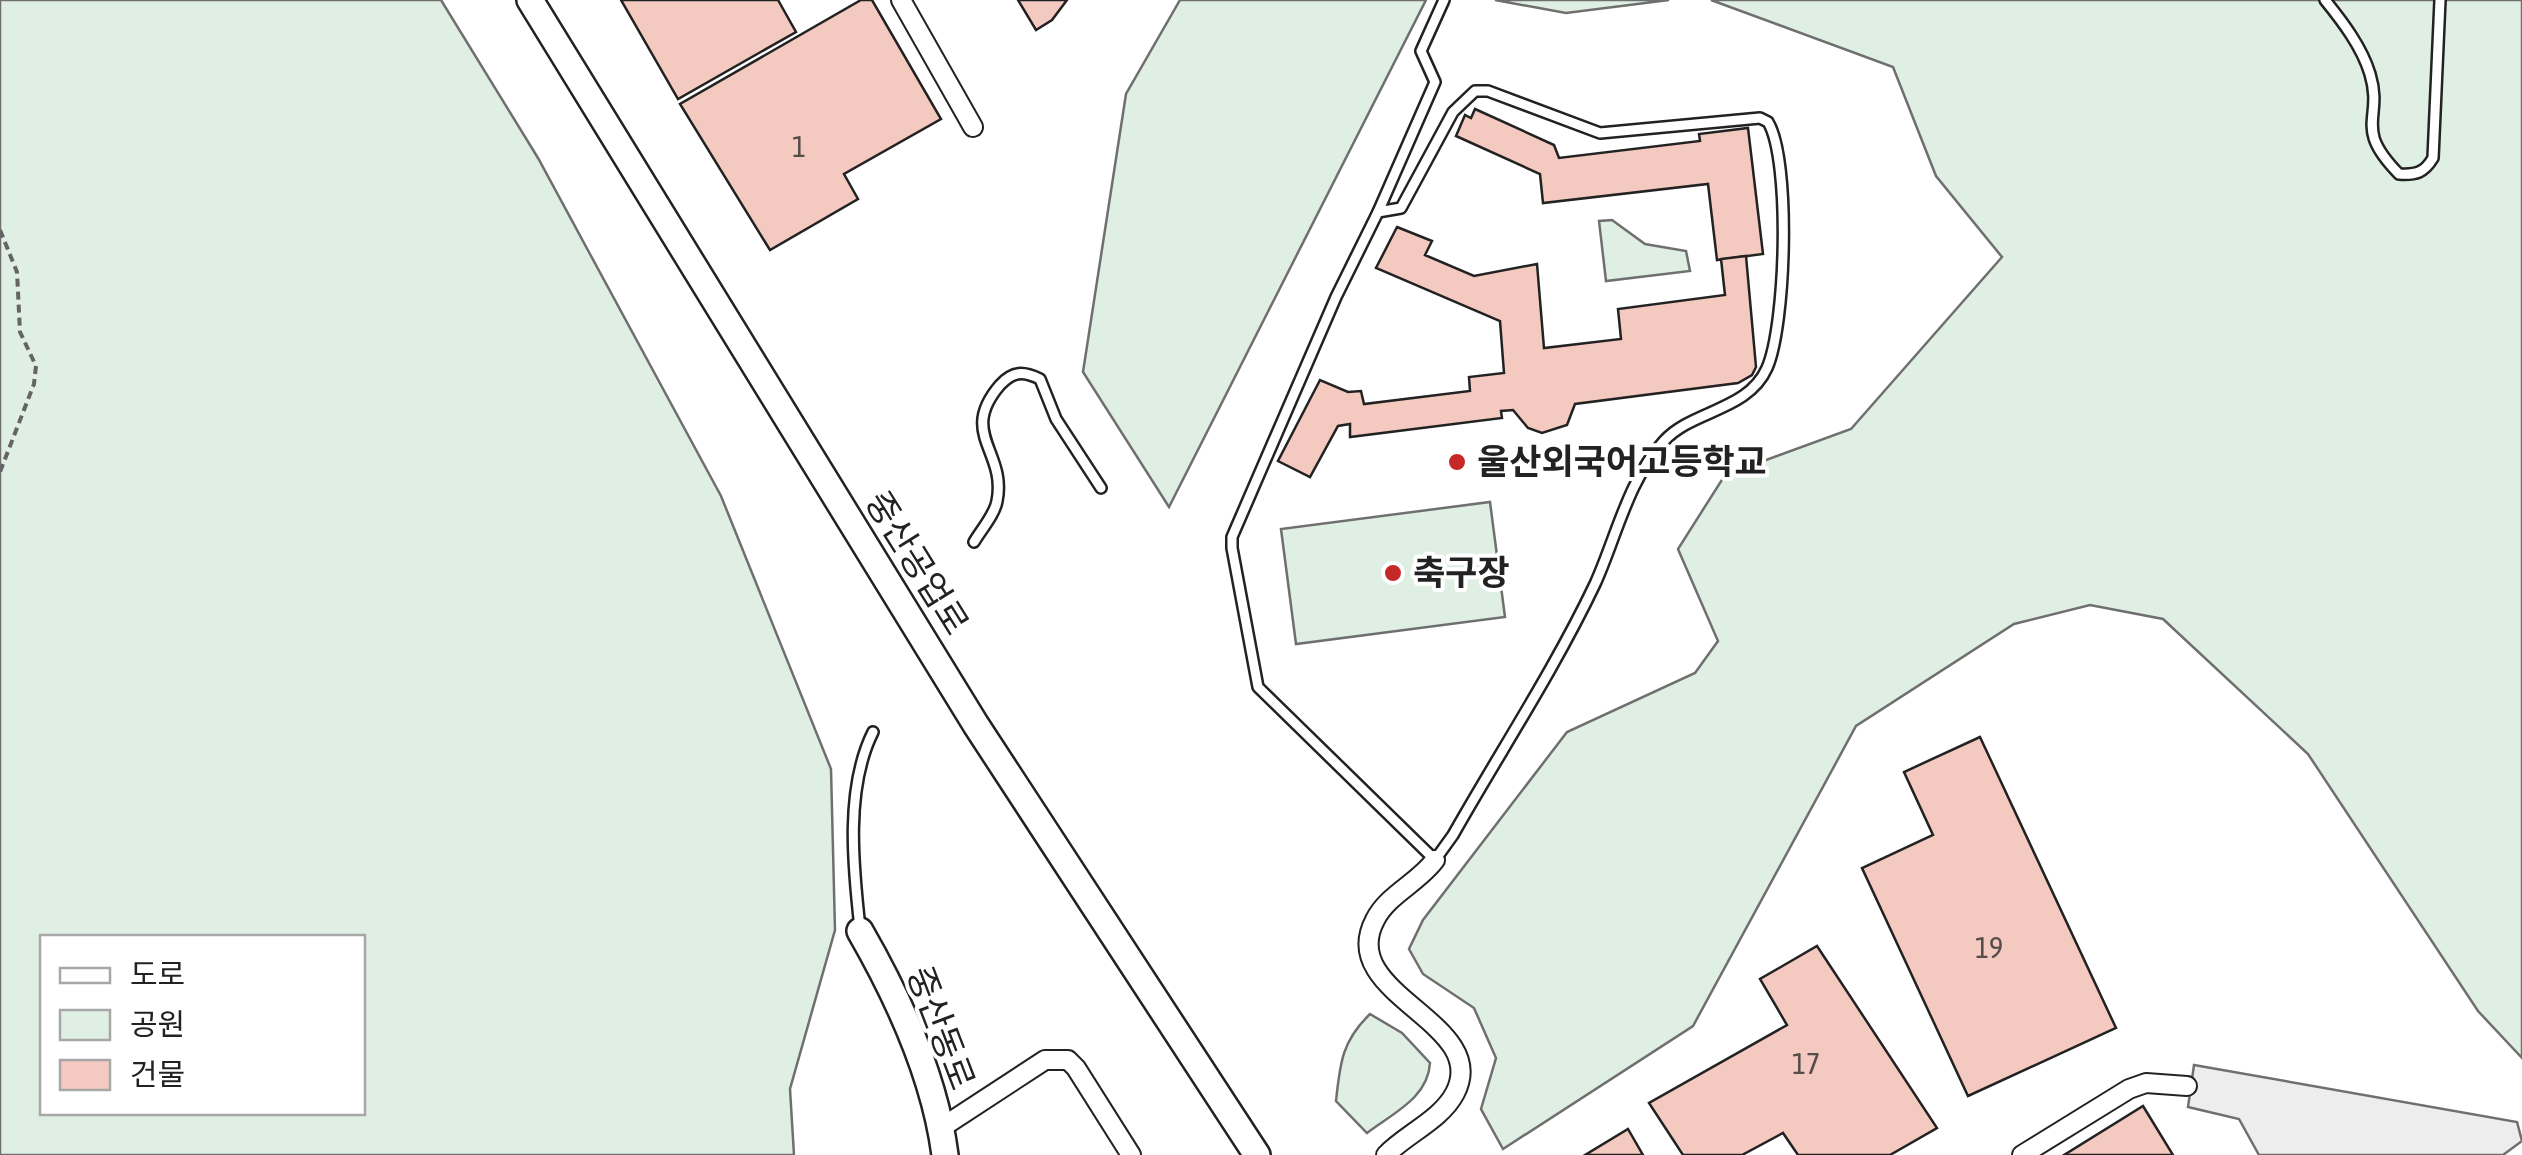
<svg xmlns="http://www.w3.org/2000/svg" width="2522" height="1155" font-family="'Asap Condensed','Noto Sans KR',sans-serif">
<style>
.green{fill:#e0efe3;stroke:#6f6f6f;stroke-width:2.5;fill-rule:evenodd}
.parking{fill:#ededed;stroke:#6f6f6f;stroke-width:2.5}
.building{fill:#f3c9c0;stroke:#222;stroke-width:2.5}
.lines{fill:none;stroke-linecap:round;stroke-linejoin:round}
.lane-casing{stroke:#222;stroke-width:14}
.street-casing{stroke:#222;stroke-width:22}
.secondary-casing{stroke:#222;stroke-width:30}
.path{stroke:#646464;stroke-width:4;stroke-dasharray:8 5;stroke-linecap:butt}
.lane{stroke:#fff;stroke-width:9}
.street{stroke:#fff;stroke-width:18}
.secondary{stroke:#fff;stroke-width:25}
.poi-dot{fill:#c62828;stroke:#fff;stroke-width:4}
.labels{text-anchor:middle;stroke-width:8;stroke-linejoin:round;paint-order:stroke}
.number-label{font-size:30px;fill:#564c4a}
.poi-label{font-size:35px;font-weight:bold;fill:#222;stroke:#fff;text-anchor:start}
.street-label{font-size:35px;fill:#222;stroke:#fff}
</style>
<rect width="100%" height="100%" fill="#fff"/>
<!-- green -->
<g class="green">
<path d="M0 0H441L538 158 721 496 831 769 835 930 790 1089 794 1155H0ZM42 938H362V1112H42Z"/>
<polygon points="1180,0 1426,0 1169,507 1083,372 1126,94"/>
<polygon points="1495,0 1669,0 1566,13"/>
<polygon points="1711,0 2522,0 2522,1058 2478,1011 2308,754 2163,619 2090,605 2014,624 1856,726 1693,1026 1503,1149 1481,1109 1496,1058 1474,1008 1423,974 1409,949 1423,920 1567,732 1695,673 1718,641 1678,549 1725,475 1851,429 2002,257 1936,176 1893,67"/>
<polygon points="1612,220 1645,244 1686,251 1690,271 1606,281 1599,221"/>
<polygon points="1490,502 1505,617 1296,644 1281,529"/>
<path d="M1370 1014 1402 1033 1430 1063C1428 1098 1393 1113 1367 1133L1336 1101C1340 1063 1342 1041 1370 1014Z"/>
</g>
<!-- parking -->
<polygon class="parking" points="2194,1065 2517,1122 2522,1141 2503,1155 2259,1155 2239,1119 2188,1107"/>
<!-- building -->
<g class="building">
<polygon points="621,0 778,0 796,32 678,99"/>
<polygon points="861,0 872,0 941,119 844,174 858,199 770,250 680,104"/>
<polygon points="1018,0 1067,0 1052,20 1036,30"/>
<polygon points="1475,109 1554,145 1559,158 1700,141 1699,134 1748,128 1763,254 1717,260 1708,184 1543,203 1540,174 1456,136 1465,115 1471,118"/>
<polygon points="1397,227 1432,241 1425,255 1474,276 1537,264 1544,348 1621,339 1618,309 1725,295 1721,259 1746,256 1756,367 1752,375 1738,383 1575,404 1567,425 1542,433 1528,428 1513,410 1501,411 1502,418 1350,437 1350,424 1338,426 1310,477 1278,461 1320,380 1348,392 1361,391 1364,404 1470,391 1469,377 1504,373 1500,321 1376,268"/>
<polygon points="1980,737 2116,1028 1968,1096 1862,868 1933,835 1904,772"/>
<polygon points="1817,946 1937,1128 1890,1155 1798,1155 1783,1133 1742,1155 1683,1155 1649,1103 1787,1025 1760,979"/>
<polygon points="2143,1106 2173,1155 2064,1155"/>
<polygon points="1628,1129 1643,1155 1585,1155"/>
</g>
<g class="lines">
<defs>
<g id="lane">
<path d="M2325 0C2342 21 2362 47 2370 74 2384 120 2352 126 2399 174 2416 175 2424 173 2433 158L2440 0"/>
<path d="M1475 91H1488L1600 133 1760 118 1768 122C1791 160 1786 325 1767 368 1748 411 1692 410 1664 441 1628 480 1616 538 1595 584 1554 670 1500 752 1453 835L1435 860 1258 687 1232 548V537L1336 297 1378 212 1401 208 1453 112Z"/>
<polyline points="1378,212 1435,82 1421,51 1444,0"/>
<path d="M974 542C981 530 995 514 997 501 1007 451 958 434 1000 385 1013 371 1023 371 1040 379L1056 419 1101 488"/>
<path d="M860 928C853 866 845 788 873 732"/>
</g>
<g id="street">
<polyline points="901,0 973,127"/>
<polyline points="941,1128 1045,1060 1068,1060 1076,1068 1131,1155"/>
<path d="M1386 1155C1406 1134 1441 1120 1455 1093 1492 1022 1335 995 1375 920 1387 895 1418 883 1435 860"/>
<polyline points="2022,1155 2129,1089 2146,1083 2187,1086"/>
</g>
<g id="secondary">
<polyline points="530,0 976,725 1257,1155"/>
<path d="M860 931C898 997 935 1078 945 1155"/>
</g>
</defs>
<!-- lane casing -->
<use href="#lane" class="lane-casing"/>
<!-- street casing -->
<use href="#street" class="street-casing"/>
<!-- secondary casing -->
<use href="#secondary" class="secondary-casing"/>
<!-- path -->
<polyline class="path" points="0,230 17,272 20,332 36,366 34,384 0,472"/>
<!-- lane -->
<use href="#lane" class="lane"/>
<!-- street -->
<use href="#street" class="street"/>
<!-- secondary -->
<use href="#secondary" class="secondary"/>
</g>
<!-- markers -->
<g class="poi-dot">
<circle cx="1457" cy="462" r="10"/>
<circle cx="1393" cy="573" r="10"/>
</g>
<g class="labels">
<!-- number labels -->
<g class="number-label">
<text x="799" y="157">1</text>
<text x="1989" y="958">19</text>
<text x="1806" y="1074">17</text>
</g>
<!-- poi labels -->
<g class="poi-label">
<text x="1477" y="474">울산외국어고등학교</text>
<text x="1413" y="585">축구장</text>
</g>
<!-- street labels -->
<g class="street-label">
<text transform="translate(917 563) rotate(58)" y="12">중산공업로</text>
<text transform="translate(941 1028) rotate(69)" y="12">중산동로</text>
</g>
</g>
<!-- legend -->
<rect x="40" y="935" width="325" height="180" fill="#ffffff" stroke="#a7a7a7" stroke-width="2.5"/>
<rect x="60" y="968" width="50" height="15" fill="#ffffff" stroke="#a7a7a7" stroke-width="2.5"/>
<text x="130" y="985" font-size="30" fill="#222222">도로</text>
<rect x="60" y="1010" width="50" height="30" fill="#e0efe3" stroke="#a7a7a7" stroke-width="2.5"/>
<text x="130" y="1035" font-size="30" fill="#222222">공원</text>
<rect x="60" y="1060" width="50" height="30" fill="#f3c9c0" stroke="#a7a7a7" stroke-width="2.5"/>
<text x="130" y="1085" font-size="30" fill="#222222">건물</text>
</svg>
